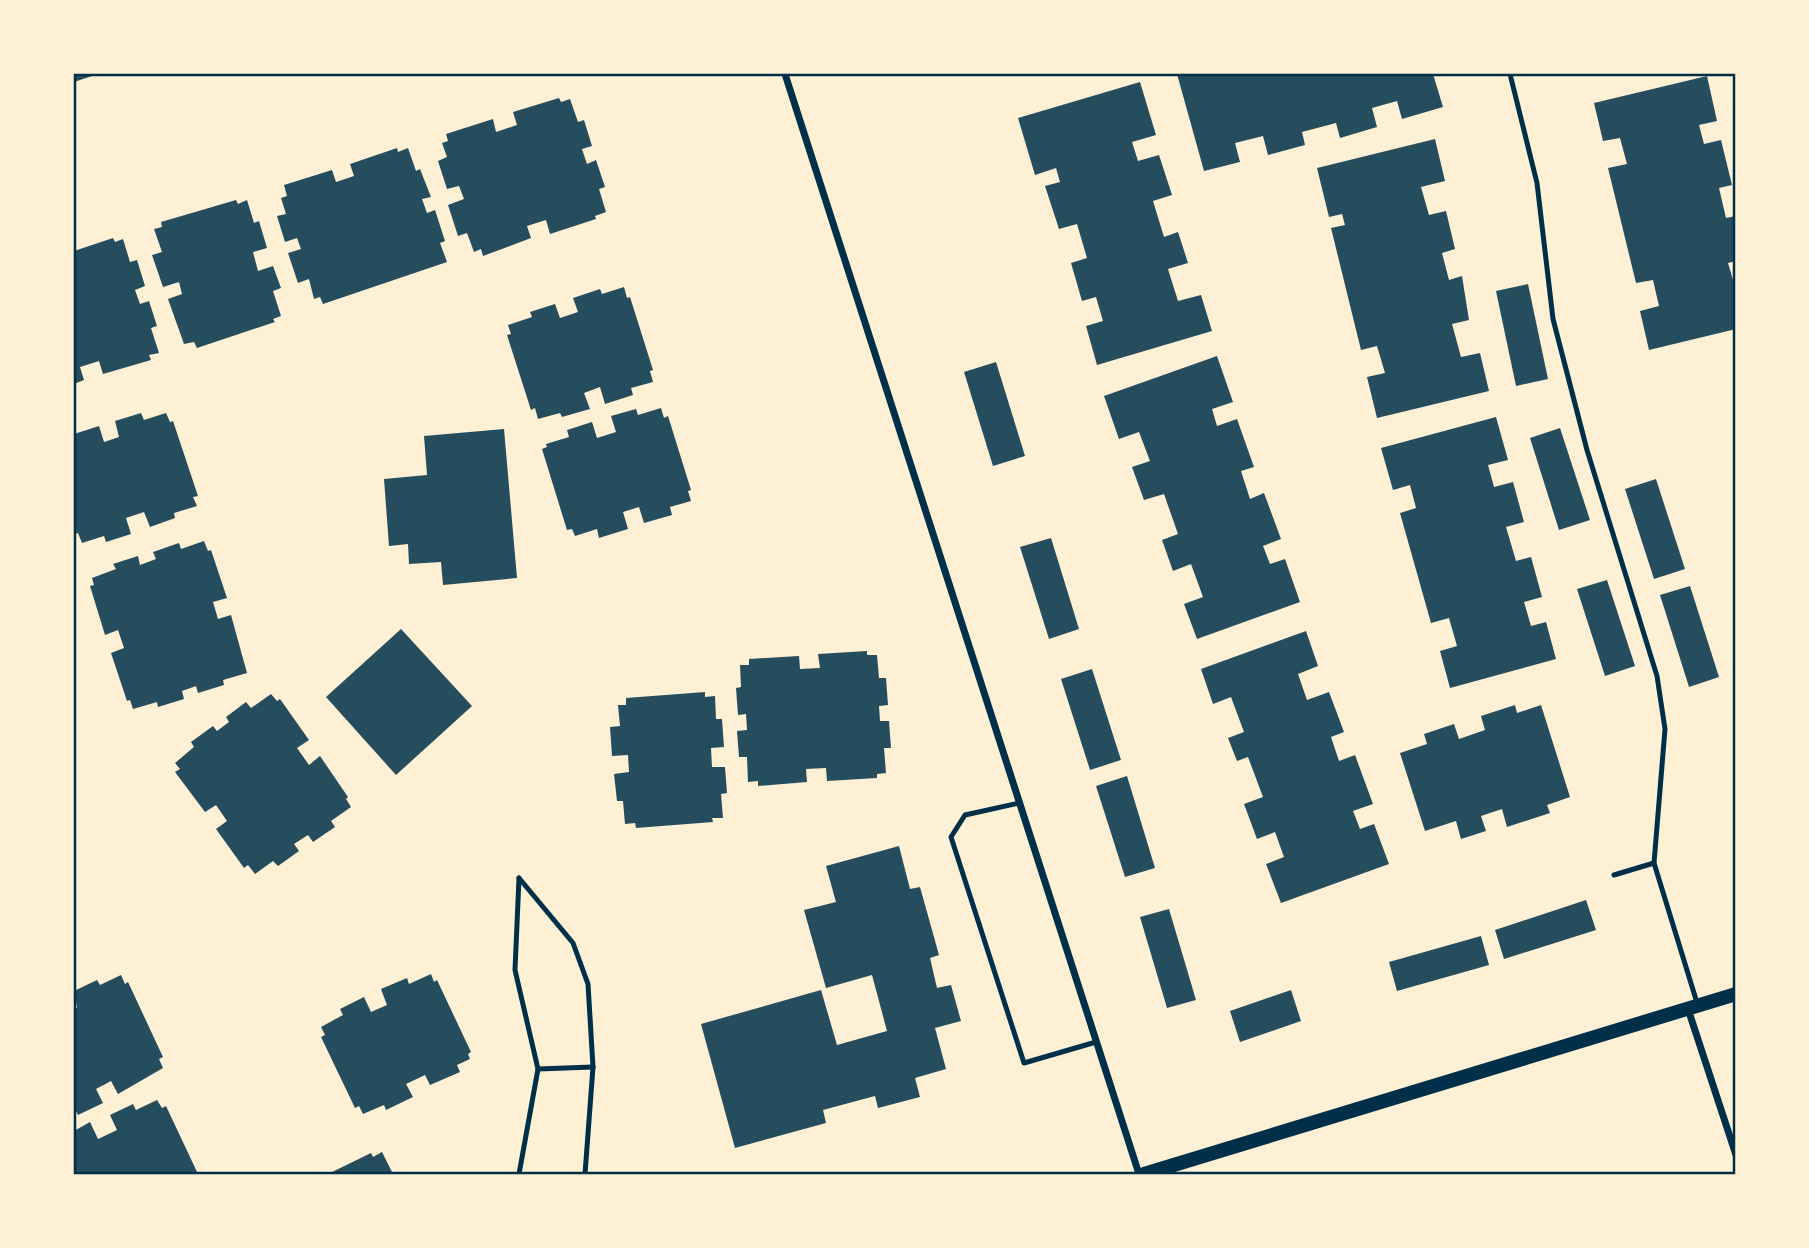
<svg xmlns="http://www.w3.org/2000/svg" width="1809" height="1248" font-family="'Libre Baskerville',serif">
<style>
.building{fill:#264d5e}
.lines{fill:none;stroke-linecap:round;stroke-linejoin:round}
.service{stroke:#003049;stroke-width:5}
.minor{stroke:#003049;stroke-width:7}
.secondary{stroke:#003049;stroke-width:14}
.neatline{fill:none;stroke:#003049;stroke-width:2.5}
</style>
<rect width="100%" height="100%" fill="#fdf0d5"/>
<!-- building -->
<g class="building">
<polygon points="74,74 98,74 74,82"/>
<polygon points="1177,74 1433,74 1443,107 1402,119 1397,101 1372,108 1377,127 1340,138 1336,123 1302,132 1305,145 1268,155 1263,136 1235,143 1240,162 1204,171"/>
<polygon points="1707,76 1717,121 1699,125 1704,144 1721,140 1732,185 1719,188 1726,218 1736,216 1736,261 1728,263 1736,290 1736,329 1649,350 1640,311 1659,306 1653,280 1636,283 1608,168 1627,164 1620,138 1603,141 1594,103"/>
<polygon points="1140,82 1156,135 1132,142 1138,161 1159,155 1172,195 1153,201 1164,237 1178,232 1188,263 1168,269 1178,301 1201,295 1212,331 1097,365 1086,326 1103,321 1096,297 1082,301 1071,263 1087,258 1077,224 1059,229 1045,186 1060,182 1056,168 1035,175 1018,118"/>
<polygon points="559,98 561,102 570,99 578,122 584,120 592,146 582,149 587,164 596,160 605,187 599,189 606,212 595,216 596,219 550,234 546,220 527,226 531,238 483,256 481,249 474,252 467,233 458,236 448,205 464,199 459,186 447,189 438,161 447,157 442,143 448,141 446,134 493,119 496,132 517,125 513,112"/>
<polygon points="1435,139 1445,181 1421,187 1429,215 1446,211 1455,249 1442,253 1449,280 1462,276 1469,320 1452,324 1461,357 1480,353 1489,391 1377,418 1367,377 1385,373 1377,346 1361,350 1331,228 1345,225 1342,214 1329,217 1317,168"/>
<polygon points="397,148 398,152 408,148 416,171 420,169 431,197 422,199 427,213 435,210 445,241 440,243 447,262 323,304 320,297 314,299 309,279 298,283 288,253 301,249 297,238 285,242 277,216 286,214 281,198 287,196 284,185 332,170 336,182 354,176 350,164"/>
<polygon points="236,200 238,204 247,200 254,223 259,221 267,248 253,252 258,271 273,266 281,288 273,291 281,316 273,319 275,322 197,348 194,342 184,344 168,299 182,294 179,282 163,287 152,255 162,252 154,229 162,227 161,222"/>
<polygon points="113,238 115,242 123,239 130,262 137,260 145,286 135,290 140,304 149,301 157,326 151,328 159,353 149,355 151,360 103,374 99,361 80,367 84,380 74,384 74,251"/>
<polygon points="1528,284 1548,379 1516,386 1496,291"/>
<polygon points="624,287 627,298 630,297 653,370 650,371 653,382 631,388 633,395 605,404 600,387 584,393 590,409 562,417 560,413 538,419 535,408 531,410 507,335 511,334 508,325 532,317 530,312 555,304 560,318 578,312 573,298 600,289 602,294"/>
<polygon points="1217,356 1233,402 1212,409 1217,426 1237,419 1254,467 1241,471 1250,499 1264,493 1281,539 1263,546 1270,564 1285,559 1300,602 1197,639 1184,604 1203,597 1191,564 1173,571 1162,540 1178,534 1164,494 1144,500 1132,467 1150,461 1139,432 1119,439 1104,396"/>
<polygon points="996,362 1025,456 993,466 964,372"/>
<polygon points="661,408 664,418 668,416 691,490 688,491 691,501 670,507 672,515 644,523 639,507 623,512 628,529 599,538 597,529 575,536 572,529 567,530 542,449 547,447 546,444 569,437 567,430 592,422 597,438 616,432 611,416 636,409 638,415"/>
<polygon points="141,413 144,420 166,413 170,422 173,421 198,496 193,497 197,506 174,513 175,518 150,527 144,512 126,518 131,534 106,542 104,536 82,543 78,533 74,534 74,434 99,426 104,442 119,437 115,421"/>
<polygon points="1496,417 1508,460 1488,465 1494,487 1513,482 1524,522 1506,527 1516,561 1531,557 1542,597 1524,602 1531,626 1546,622 1556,659 1450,688 1440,651 1457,646 1449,618 1431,623 1400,513 1416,508 1410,485 1393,490 1381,448"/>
<polygon points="1560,428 1590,520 1559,530 1530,438"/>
<polygon points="504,429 517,578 443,585 441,562 409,564 408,544 389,546 384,479 427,475 424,436"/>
<polygon points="1656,479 1685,569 1654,579 1625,489"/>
<polygon points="1051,538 1079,629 1049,639 1020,547"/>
<polygon points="204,541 208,551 211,550 227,598 213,602 218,619 231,615 247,673 223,680 224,685 198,693 196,686 182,691 184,699 158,707 157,702 133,709 130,700 127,701 111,653 124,648 118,630 105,635 90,586 94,585 92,578 116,569 113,564 138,556 140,565 156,559 153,552 179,543 181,549"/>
<polygon points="1607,580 1635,666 1605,676 1577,589"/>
<polygon points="1690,586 1719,677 1689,687 1660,595"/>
<polygon points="401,629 472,706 396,775 326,697"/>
<polygon points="1306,631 1318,666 1298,674 1307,700 1329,692 1344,732 1331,737 1339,761 1355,755 1373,804 1353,811 1360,829 1374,824 1389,864 1281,903 1266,864 1284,857 1275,832 1257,839 1244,804 1263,797 1248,757 1237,761 1228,738 1244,732 1231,697 1213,704 1201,669"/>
<polygon points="867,651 867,655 877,655 879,678 886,678 888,705 879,706 880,721 889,721 891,748 884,748 886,773 877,774 877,778 827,781 826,768 806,769 807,782 758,786 758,781 748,782 747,757 739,757 737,731 747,730 746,714 738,715 736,688 741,687 740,665 749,665 749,659 799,656 800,669 820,668 818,654"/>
<polygon points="1092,669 1121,760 1090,770 1061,679"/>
<polygon points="705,692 705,697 715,696 716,719 722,719 724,747 711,748 712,767 725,767 727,793 721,794 723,818 712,818 713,822 636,828 635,823 625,824 623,801 617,801 614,774 629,772 628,755 612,756 610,727 620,726 618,705 626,705 626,698"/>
<polygon points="271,694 277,701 280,699 309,740 297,748 309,765 320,756 348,797 346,799 351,807 331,821 335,827 313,842 308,835 294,844 299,851 278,866 273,861 255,874 248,865 244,868 216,829 227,821 216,805 205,812 175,772 180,769 175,763 194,747 191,742 213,726 217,731 229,722 226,717 246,702 251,708"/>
<polygon points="1515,705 1517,713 1541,705 1570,797 1547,805 1550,813 1507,827 1502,809 1481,816 1486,831 1461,839 1456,821 1425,831 1400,753 1427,744 1424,734 1454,724 1459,739 1485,730 1481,716"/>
<polygon points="1127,776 1155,868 1125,877 1096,786"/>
<polygon points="899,846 910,889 920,887 939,955 930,958 937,988 951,985 961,1021 935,1028 946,1069 915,1078 920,1097 878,1108 875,1096 823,1110 826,1123 735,1148 701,1024 821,990 837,1045 887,1031 872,975 826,988 804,910 836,902 826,866"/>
<polygon points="1586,900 1596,930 1504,959 1495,930"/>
<polygon points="1169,909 1196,1000 1167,1008 1140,917"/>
<polygon points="1481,936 1489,965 1397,991 1389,962"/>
<polygon points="431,974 434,982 437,980 471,1052 468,1054 470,1059 457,1065 460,1072 430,1085 425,1075 406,1084 413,1097 386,1110 384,1105 363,1114 359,1106 355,1108 321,1037 325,1035 321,1027 343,1015 340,1009 364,997 371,1012 387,1005 381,989 407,978 409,984"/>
<polygon points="121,975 125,984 128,982 163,1057 159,1059 163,1068 118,1094 111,1081 96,1089 103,1103 78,1115 74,1107 74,1009 77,1008 74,991 97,980 100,985"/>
<polygon points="1291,990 1301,1021 1240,1042 1230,1011"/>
<polygon points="157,1100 162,1108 166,1106 198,1174 74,1174 74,1131 90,1122 98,1139 117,1130 110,1115 133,1104 136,1110"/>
<polygon points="382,1152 393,1174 328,1174 371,1153 373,1157"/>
</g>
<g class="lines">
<!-- service -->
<g class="service">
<polyline points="1510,74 1537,183 1553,319 1587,450 1657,676 1665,729 1654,863 1698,1006"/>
<polyline points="1019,803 965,815 951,837 1024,1063 1096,1042"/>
<polyline points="1614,875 1654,863"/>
<polyline points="519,878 573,943 588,984 593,1067 585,1174"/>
<polyline points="519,878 515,970 538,1069 519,1174"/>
<polyline points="538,1069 593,1067"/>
</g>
<!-- minor -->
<g class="minor">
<polyline points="785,74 1139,1174"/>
<polyline points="1688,1009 1736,1155"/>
</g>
<!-- secondary -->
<polyline class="secondary" points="1144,1174 1736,994"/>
</g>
<!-- border -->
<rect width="1809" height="1248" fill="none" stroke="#fdf0d5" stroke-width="150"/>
<rect x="75" y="75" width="1659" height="1098" class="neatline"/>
</svg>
